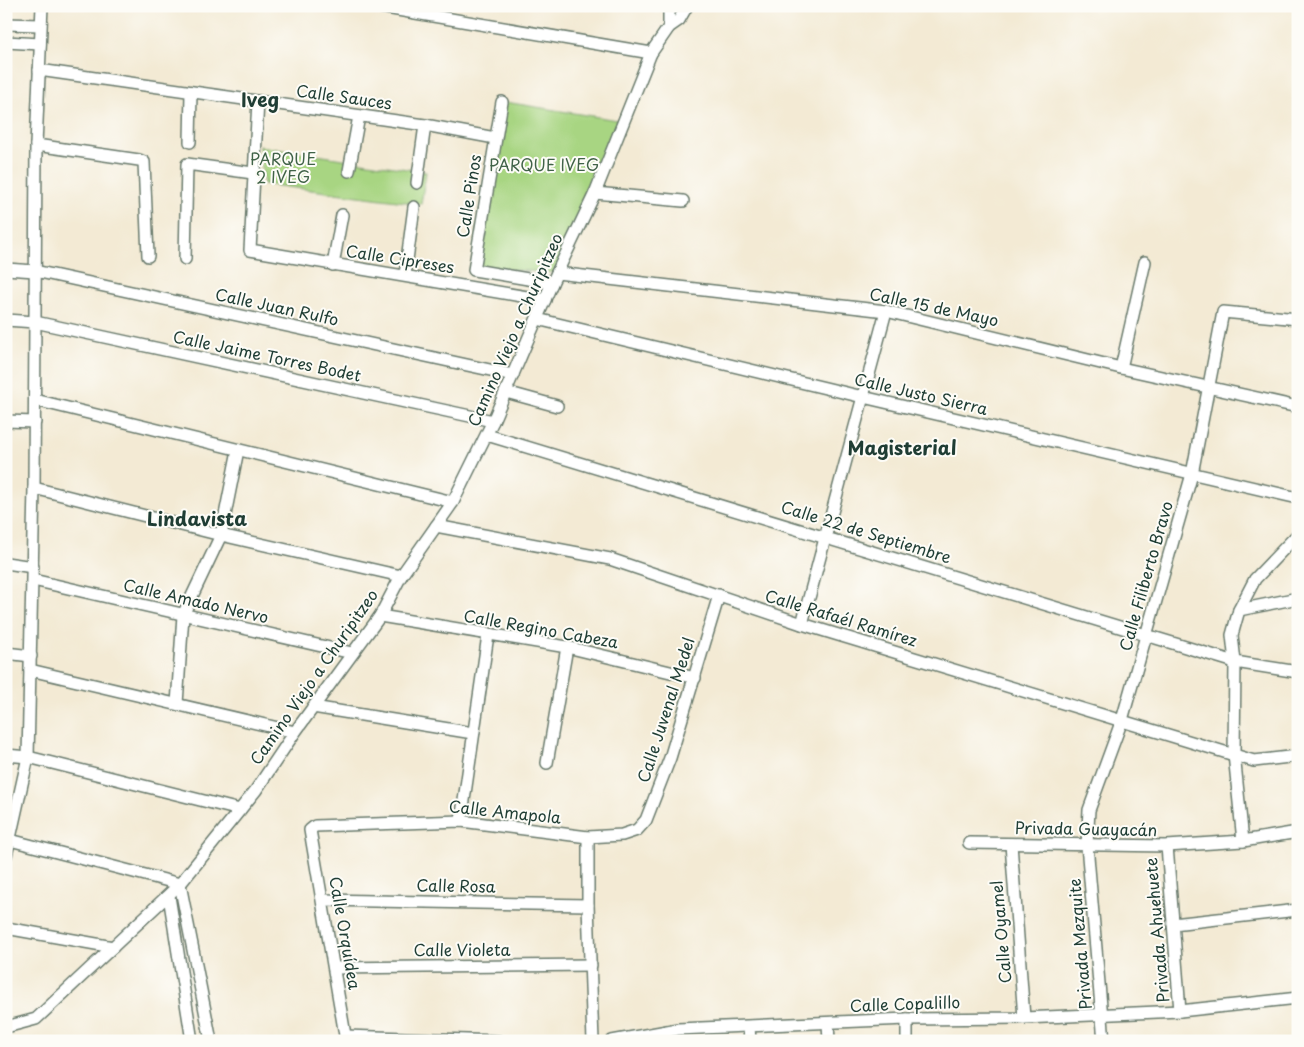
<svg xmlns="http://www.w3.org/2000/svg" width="1304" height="1047" font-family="'Playpen Sans',sans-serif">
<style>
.green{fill:#a8d582;stroke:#64895b}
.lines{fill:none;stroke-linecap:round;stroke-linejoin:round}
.minor-casing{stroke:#697a6c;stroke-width:14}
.minor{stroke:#fff;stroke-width:11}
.labels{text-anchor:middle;stroke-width:4;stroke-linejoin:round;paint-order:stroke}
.street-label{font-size:16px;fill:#1f3d34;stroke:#fdfcf7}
.park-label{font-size:16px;fill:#416348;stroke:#fdfcf7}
.quarter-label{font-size:19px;font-weight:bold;fill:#1f3d34;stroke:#fdfcf7}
</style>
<rect width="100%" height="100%" fill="#fdfcf7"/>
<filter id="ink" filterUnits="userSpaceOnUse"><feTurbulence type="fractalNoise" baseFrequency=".02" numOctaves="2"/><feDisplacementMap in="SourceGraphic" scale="10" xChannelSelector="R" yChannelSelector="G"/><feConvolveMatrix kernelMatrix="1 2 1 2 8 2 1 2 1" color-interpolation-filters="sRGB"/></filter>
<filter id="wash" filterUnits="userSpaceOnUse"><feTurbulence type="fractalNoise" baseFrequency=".0096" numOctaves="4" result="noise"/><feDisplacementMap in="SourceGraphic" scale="20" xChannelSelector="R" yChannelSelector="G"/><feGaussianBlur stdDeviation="1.12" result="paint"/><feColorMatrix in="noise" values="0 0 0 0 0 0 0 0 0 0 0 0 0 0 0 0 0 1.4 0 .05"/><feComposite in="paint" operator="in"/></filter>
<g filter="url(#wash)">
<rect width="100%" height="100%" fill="#f3ead4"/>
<!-- green -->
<g class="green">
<polygon points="499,101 623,121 557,273 473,267"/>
<polygon points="259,146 426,172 421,204 264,184"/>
</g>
</g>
<g filter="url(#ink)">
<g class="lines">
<defs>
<g id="minor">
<polyline points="374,6 651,53"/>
<polyline points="6,24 40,25"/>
<polyline points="669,27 669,12 672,6"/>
<polyline points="6,42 40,44"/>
<polyline points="39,70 425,125 495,138"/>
<polyline points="258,101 250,250 545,300"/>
<polyline points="502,102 474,270 552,283"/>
<polyline points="190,142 191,92"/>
<polyline points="36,145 139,160 144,162 148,256"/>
<polyline points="349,171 359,116"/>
<polyline points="417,183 425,125"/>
<polyline points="595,193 683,201"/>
<polyline points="185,259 187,164 253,173"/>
<polyline points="333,265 342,215"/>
<polyline points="6,269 35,271 513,375"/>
<polyline points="557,273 886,311 1121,368 1298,407"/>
<polyline points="405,275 414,207"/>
<polyline points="537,319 863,397 1298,498"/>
<polyline points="6,320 35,322 493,421"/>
<polyline points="1121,368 1145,262"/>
<polyline points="506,392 557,406"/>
<polyline points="35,400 453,502"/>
<polyline points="6,421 35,422"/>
<polyline points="487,435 1235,662 1298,672"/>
<polyline points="34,488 221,535 401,576"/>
<polyline points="436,526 610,559 802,624 1254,761 1298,756"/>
<polyline points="6,563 33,567"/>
<polyline points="33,580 352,653"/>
<polyline points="1239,610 1298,598"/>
<polyline points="380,616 567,647 695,678"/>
<polyline points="802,624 886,311"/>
<polyline points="6,653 31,656"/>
<polyline points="30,670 295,732"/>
<polyline points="177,704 183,615 221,535 238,450"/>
<polyline points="313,707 473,733"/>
<polyline points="6,755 28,757 240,810"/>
<polyline points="547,763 567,647"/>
<polyline points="461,821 488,635"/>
<polyline points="588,837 588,905 593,1041"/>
<polyline points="10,840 180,884 211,1041"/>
<polyline points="1243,841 1234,754 1235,662 1232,635 1239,610 1255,579 1298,534"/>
<polyline points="969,843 1167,846 1243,841 1298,832"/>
<polyline points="1011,844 1024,1018"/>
<polyline points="1167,846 1180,1011"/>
<polyline points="6,856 28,757 34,488 36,145 42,6"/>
<polyline points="169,896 192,1041"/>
<polyline points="323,900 588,905"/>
<polyline points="1173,924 1298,910"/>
<polyline points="6,928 113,947"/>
<polyline points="334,968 591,965"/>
<polyline points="907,1019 907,1041"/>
<polyline points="828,1023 829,1041"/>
<polyline points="6,1027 36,1019 180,884 256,790 295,732 380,616 401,576 453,502 493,421 552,283 595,193 651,53 669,27 679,20 687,6"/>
<polyline points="749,1027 750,1041"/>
<polyline points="345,1036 498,1041"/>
<polyline points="346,1041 310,830 315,826 461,821 588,837 622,835 637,830 646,820 670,758 719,595"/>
<polyline points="612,1041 678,1029 907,1019 1024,1018 1180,1011 1298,998"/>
<polyline points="1104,1041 1087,845 1089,810 1122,720 1192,474 1223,312 1298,319"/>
</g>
</defs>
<!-- minor casing -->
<use href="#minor" class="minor-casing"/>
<!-- minor -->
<use href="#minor" class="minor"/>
</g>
</g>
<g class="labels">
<!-- street labels -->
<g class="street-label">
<text transform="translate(344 97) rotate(8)" y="6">Calle Sauces</text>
<text transform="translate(469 196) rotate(-81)" y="6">Calle Pinos</text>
<text transform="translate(400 259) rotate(9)" y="6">Calle Cipreses</text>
<text transform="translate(277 307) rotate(12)" y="6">Calle Juan Rulfo</text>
<text transform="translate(934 307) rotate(12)" y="6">Calle 15 de Mayo</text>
<text transform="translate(515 330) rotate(-66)" y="6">Camino Viejo a Churipitzeo</text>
<text transform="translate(267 356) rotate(12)" y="6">Calle Jaime Torres Bodet</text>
<text transform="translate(921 394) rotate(13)" y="6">Calle Justo Sierra</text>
<text transform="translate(866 532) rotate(17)" y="6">Calle 22 de Septiembre</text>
<text transform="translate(1146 576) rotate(-74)" y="6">Calle Filiberto Bravo</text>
<text transform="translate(196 601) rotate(13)" y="6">Calle Amado Nervo</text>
<text transform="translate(841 618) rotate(17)" y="6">Calle Rafaél Ramírez</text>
<text transform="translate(541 629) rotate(10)" y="6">Calle Regino Cabeza</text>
<text transform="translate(314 677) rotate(-55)" y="6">Camino Viejo a Churipitzeo</text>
<text transform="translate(666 710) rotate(-72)" y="6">Calle Juvenal Medel</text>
<text transform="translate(505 812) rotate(6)" y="6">Calle Amapola</text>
<text transform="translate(1086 829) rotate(1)" y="6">Privada Guayacán</text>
<text transform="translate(456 886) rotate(1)" y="6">Calle Rosa</text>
<text transform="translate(1157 930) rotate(-95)" y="6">Privada Ahuehuete</text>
<text transform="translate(1001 932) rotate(-95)" y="6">Calle Oyamel</text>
<text transform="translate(345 933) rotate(80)" y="6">Calle Orquídea</text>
<text transform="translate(1080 944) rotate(-95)" y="6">Privada Mezquite</text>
<text x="462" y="956">Calle Violeta</text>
<text transform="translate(905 1004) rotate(-2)" y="6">Calle Copalillo</text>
</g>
<!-- park labels -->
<g class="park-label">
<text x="283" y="165">PARQUE<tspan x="283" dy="18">2 IVEG</tspan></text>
<text x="544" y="171">PARQUE IVEG</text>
</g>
<!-- quarter labels -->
<g class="quarter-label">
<text x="260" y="107">Iveg</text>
<text x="902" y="455">Magisterial</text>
<text x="197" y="526">Lindavista</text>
</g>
</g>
<!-- margin -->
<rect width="1304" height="1047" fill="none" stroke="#fdfcf7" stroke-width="25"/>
</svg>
